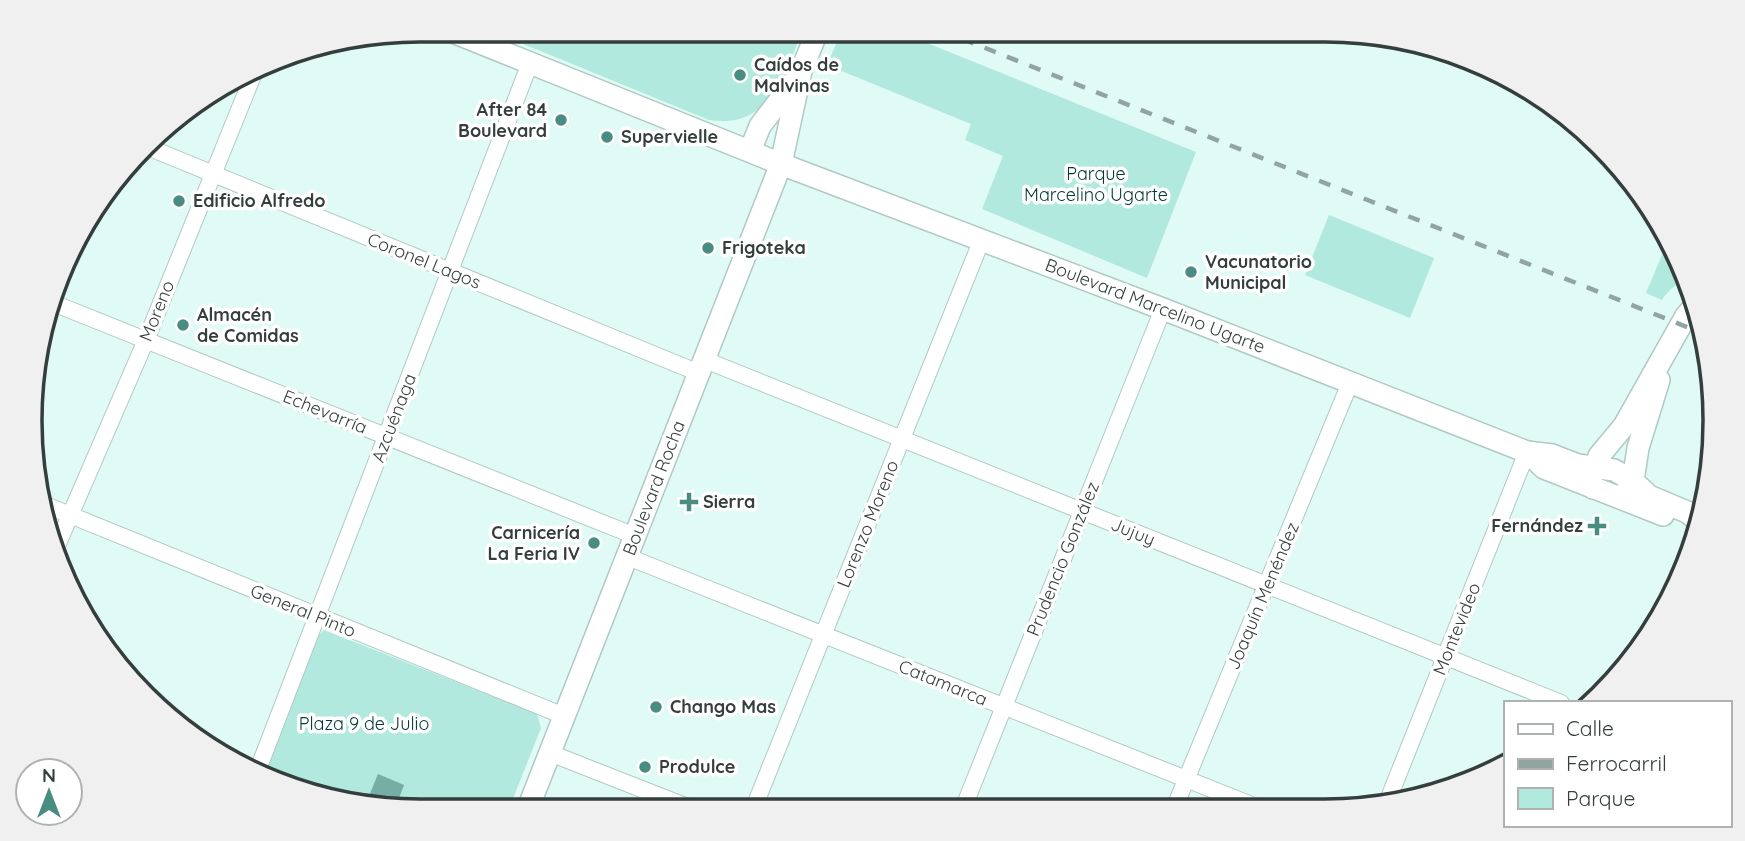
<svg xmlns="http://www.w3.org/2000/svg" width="1745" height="841" font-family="Quicksand,sans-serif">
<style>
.green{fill:#b1e9de}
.water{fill:#76ada4}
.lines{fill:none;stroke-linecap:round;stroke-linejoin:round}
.street-casing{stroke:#b0c9c4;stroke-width:18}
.secondary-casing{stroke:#b0c9c4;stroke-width:24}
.street{stroke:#fff;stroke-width:16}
.secondary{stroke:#fff;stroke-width:21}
.rail{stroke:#91a4a1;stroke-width:4.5;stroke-dasharray:12 12;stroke-linecap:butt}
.poi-dot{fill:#488c82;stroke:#fff;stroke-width:2.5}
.labels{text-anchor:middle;stroke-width:7;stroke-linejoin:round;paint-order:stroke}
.poi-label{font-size:18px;font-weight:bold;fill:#343e3c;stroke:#fff;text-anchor:start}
.park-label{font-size:18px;fill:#033933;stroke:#fff}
.street-label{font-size:18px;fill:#343e3c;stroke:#fff}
.rim{fill:none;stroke:#343e3c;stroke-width:3.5}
</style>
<rect width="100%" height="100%" fill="#e0faf5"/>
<!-- green -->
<g class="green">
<path d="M489 30H803C784 74 770 130 709 120Z"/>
<polygon points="842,30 895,30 1196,152 1147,278 982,209 1003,156 965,140 971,124 827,65"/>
<polygon points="1329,215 1434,258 1410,318 1305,275"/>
<path d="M1667 243 1686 272C1681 285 1668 288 1662 300L1646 293Z"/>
<polygon points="324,630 537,714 541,728 508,811 420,811 271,781 263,776 316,638"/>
</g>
<!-- water -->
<polygon class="water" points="378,774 404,785 396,806 367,801"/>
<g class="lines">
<defs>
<g id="street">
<polyline points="150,148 699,373"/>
<polyline points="1688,290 1689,291"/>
<polyline points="53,303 635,536"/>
<polyline points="705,360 1561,703"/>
<polyline points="43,504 564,716"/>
<polyline points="56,548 146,340 254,73"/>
<polyline points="628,557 1259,808"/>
<polyline points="550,753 695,810"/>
<polyline points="257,772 530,63"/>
<polyline points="1386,805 1527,452"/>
<polyline points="963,809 1163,309"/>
<polyline points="1174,809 1350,383"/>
<polyline points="753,810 982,239"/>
</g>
<g id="secondary">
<polyline points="448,30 781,164 1163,309 1527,452 1552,455 1578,465 1614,470 1633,481 1649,496 1687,512 1696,519"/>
<polyline points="750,151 760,126 793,83"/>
<polyline points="1527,452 1544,468 1663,515"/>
<polyline points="1593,488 1590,479 1599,456 1624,426 1686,316 1693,308"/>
<polyline points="1627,490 1633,481 1638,448 1659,380"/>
<polyline points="527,811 781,164 801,71 818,30"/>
</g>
</defs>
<!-- street casing -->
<use href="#street" class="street-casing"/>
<!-- secondary casing -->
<use href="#secondary" class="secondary-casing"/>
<!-- street -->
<use href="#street" class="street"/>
<!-- secondary -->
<use href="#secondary" class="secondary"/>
<!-- rail -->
<polyline class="rail" points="940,30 1697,331"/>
</g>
<!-- markers -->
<g class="poi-dot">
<circle cx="740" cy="75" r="7"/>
<circle cx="561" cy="120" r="7"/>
<circle cx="607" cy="137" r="7"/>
<circle cx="179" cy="201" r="7"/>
<circle cx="708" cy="248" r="7"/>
<circle cx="1191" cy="272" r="7"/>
<circle cx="183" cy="325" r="7"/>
<path d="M685.5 491.5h7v7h7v7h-7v7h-7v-7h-7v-7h7z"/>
<path d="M1593.5 515.5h7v7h7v7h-7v7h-7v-7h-7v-7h7z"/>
<circle cx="594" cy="543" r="7"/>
<circle cx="656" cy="707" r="7"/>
<circle cx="645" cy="767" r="7"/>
</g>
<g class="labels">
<!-- poi labels -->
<g class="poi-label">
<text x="754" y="71">Caídos de<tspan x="754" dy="21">Malvinas</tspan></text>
<text x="547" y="116" text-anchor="end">After 84<tspan x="547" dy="21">Boulevard</tspan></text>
<text x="621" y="143">Supervielle</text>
<text x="193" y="207">Edificio Alfredo</text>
<text x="722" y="254">Frigoteka</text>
<text x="1205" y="268">Vacunatorio<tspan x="1205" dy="21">Municipal</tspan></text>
<text x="197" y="321">Almacén<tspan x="197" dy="21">de Comidas</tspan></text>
<text x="703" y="508">Sierra</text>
<text x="1583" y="532" text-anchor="end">Fernández</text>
<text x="580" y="539" text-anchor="end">Carnicería<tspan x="580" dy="21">La Feria IV</tspan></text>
<text x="670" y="713">Chango Mas</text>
<text x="659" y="773">Produlce</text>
</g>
<!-- park labels -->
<g class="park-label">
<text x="1096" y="180">Parque<tspan x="1096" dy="21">Marcelino Ugarte</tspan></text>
<text x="364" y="730">Plaza 9 de Julio</text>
</g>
<!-- street labels -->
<g class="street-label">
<text transform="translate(424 261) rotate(22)" y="6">Coronel Lagos</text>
<text transform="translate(1155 306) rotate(21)" y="6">Boulevard Marcelino Ugarte</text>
<text transform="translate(157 311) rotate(-68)" y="6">Moreno</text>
<text transform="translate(325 412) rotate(22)" y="6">Echevarría</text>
<text transform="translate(394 418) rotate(-69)" y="6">Azcuénaga</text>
<text transform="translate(654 488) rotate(-69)" y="6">Boulevard Rocha</text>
<text transform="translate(868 524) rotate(-68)" y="6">Lorenzo Moreno</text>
<text transform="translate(1133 532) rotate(22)" y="6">Jujuy</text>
<text transform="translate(1063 559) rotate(-68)" y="6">Prudencio González</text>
<text transform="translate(1263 596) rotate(-67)" y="6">Joaquín Menéndez</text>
<text transform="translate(303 611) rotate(22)" y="6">General Pinto</text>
<text transform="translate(1457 629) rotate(-68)" y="6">Montevideo</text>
<text transform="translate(943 683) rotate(22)" y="6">Catamarca</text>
</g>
</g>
<!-- crop -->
<path d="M0 0H1745V841H0ZM420 42H1325A378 378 0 0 1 1703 420V421A378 378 0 0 1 1325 799H420A378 378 0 0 1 42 421V420A378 378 0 0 1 420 42Z" fill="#eff0ef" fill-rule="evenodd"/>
<path class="rim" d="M420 42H1325A378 378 0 0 1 1703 420V421A378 378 0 0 1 1325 799H420A378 378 0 0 1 42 421V420A378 378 0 0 1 420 42Z"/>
<!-- legend -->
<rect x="1504" y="701" width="228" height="126" fill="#ffffff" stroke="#aeb2b1" stroke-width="2"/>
<rect x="1518" y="724" width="35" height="10" fill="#ffffff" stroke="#aeb2b1" stroke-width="2"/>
<text x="1566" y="736" font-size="21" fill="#343e3c">Calle</text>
<rect x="1518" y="759" width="35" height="10" fill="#91a4a1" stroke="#aeb2b1" stroke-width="2"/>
<text x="1566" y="771" font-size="21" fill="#343e3c">Ferrocarril</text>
<rect x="1518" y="788" width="35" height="21" fill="#b1e9de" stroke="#aeb2b1" stroke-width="2"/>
<text x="1566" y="806" font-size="21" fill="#343e3c">Parque</text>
<!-- north arrow -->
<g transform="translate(49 792)"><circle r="33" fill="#ffffff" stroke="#aeb2b1" stroke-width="2"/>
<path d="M0-5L12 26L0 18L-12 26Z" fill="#488c82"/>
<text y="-10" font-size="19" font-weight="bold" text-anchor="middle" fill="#343e3c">N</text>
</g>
</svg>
